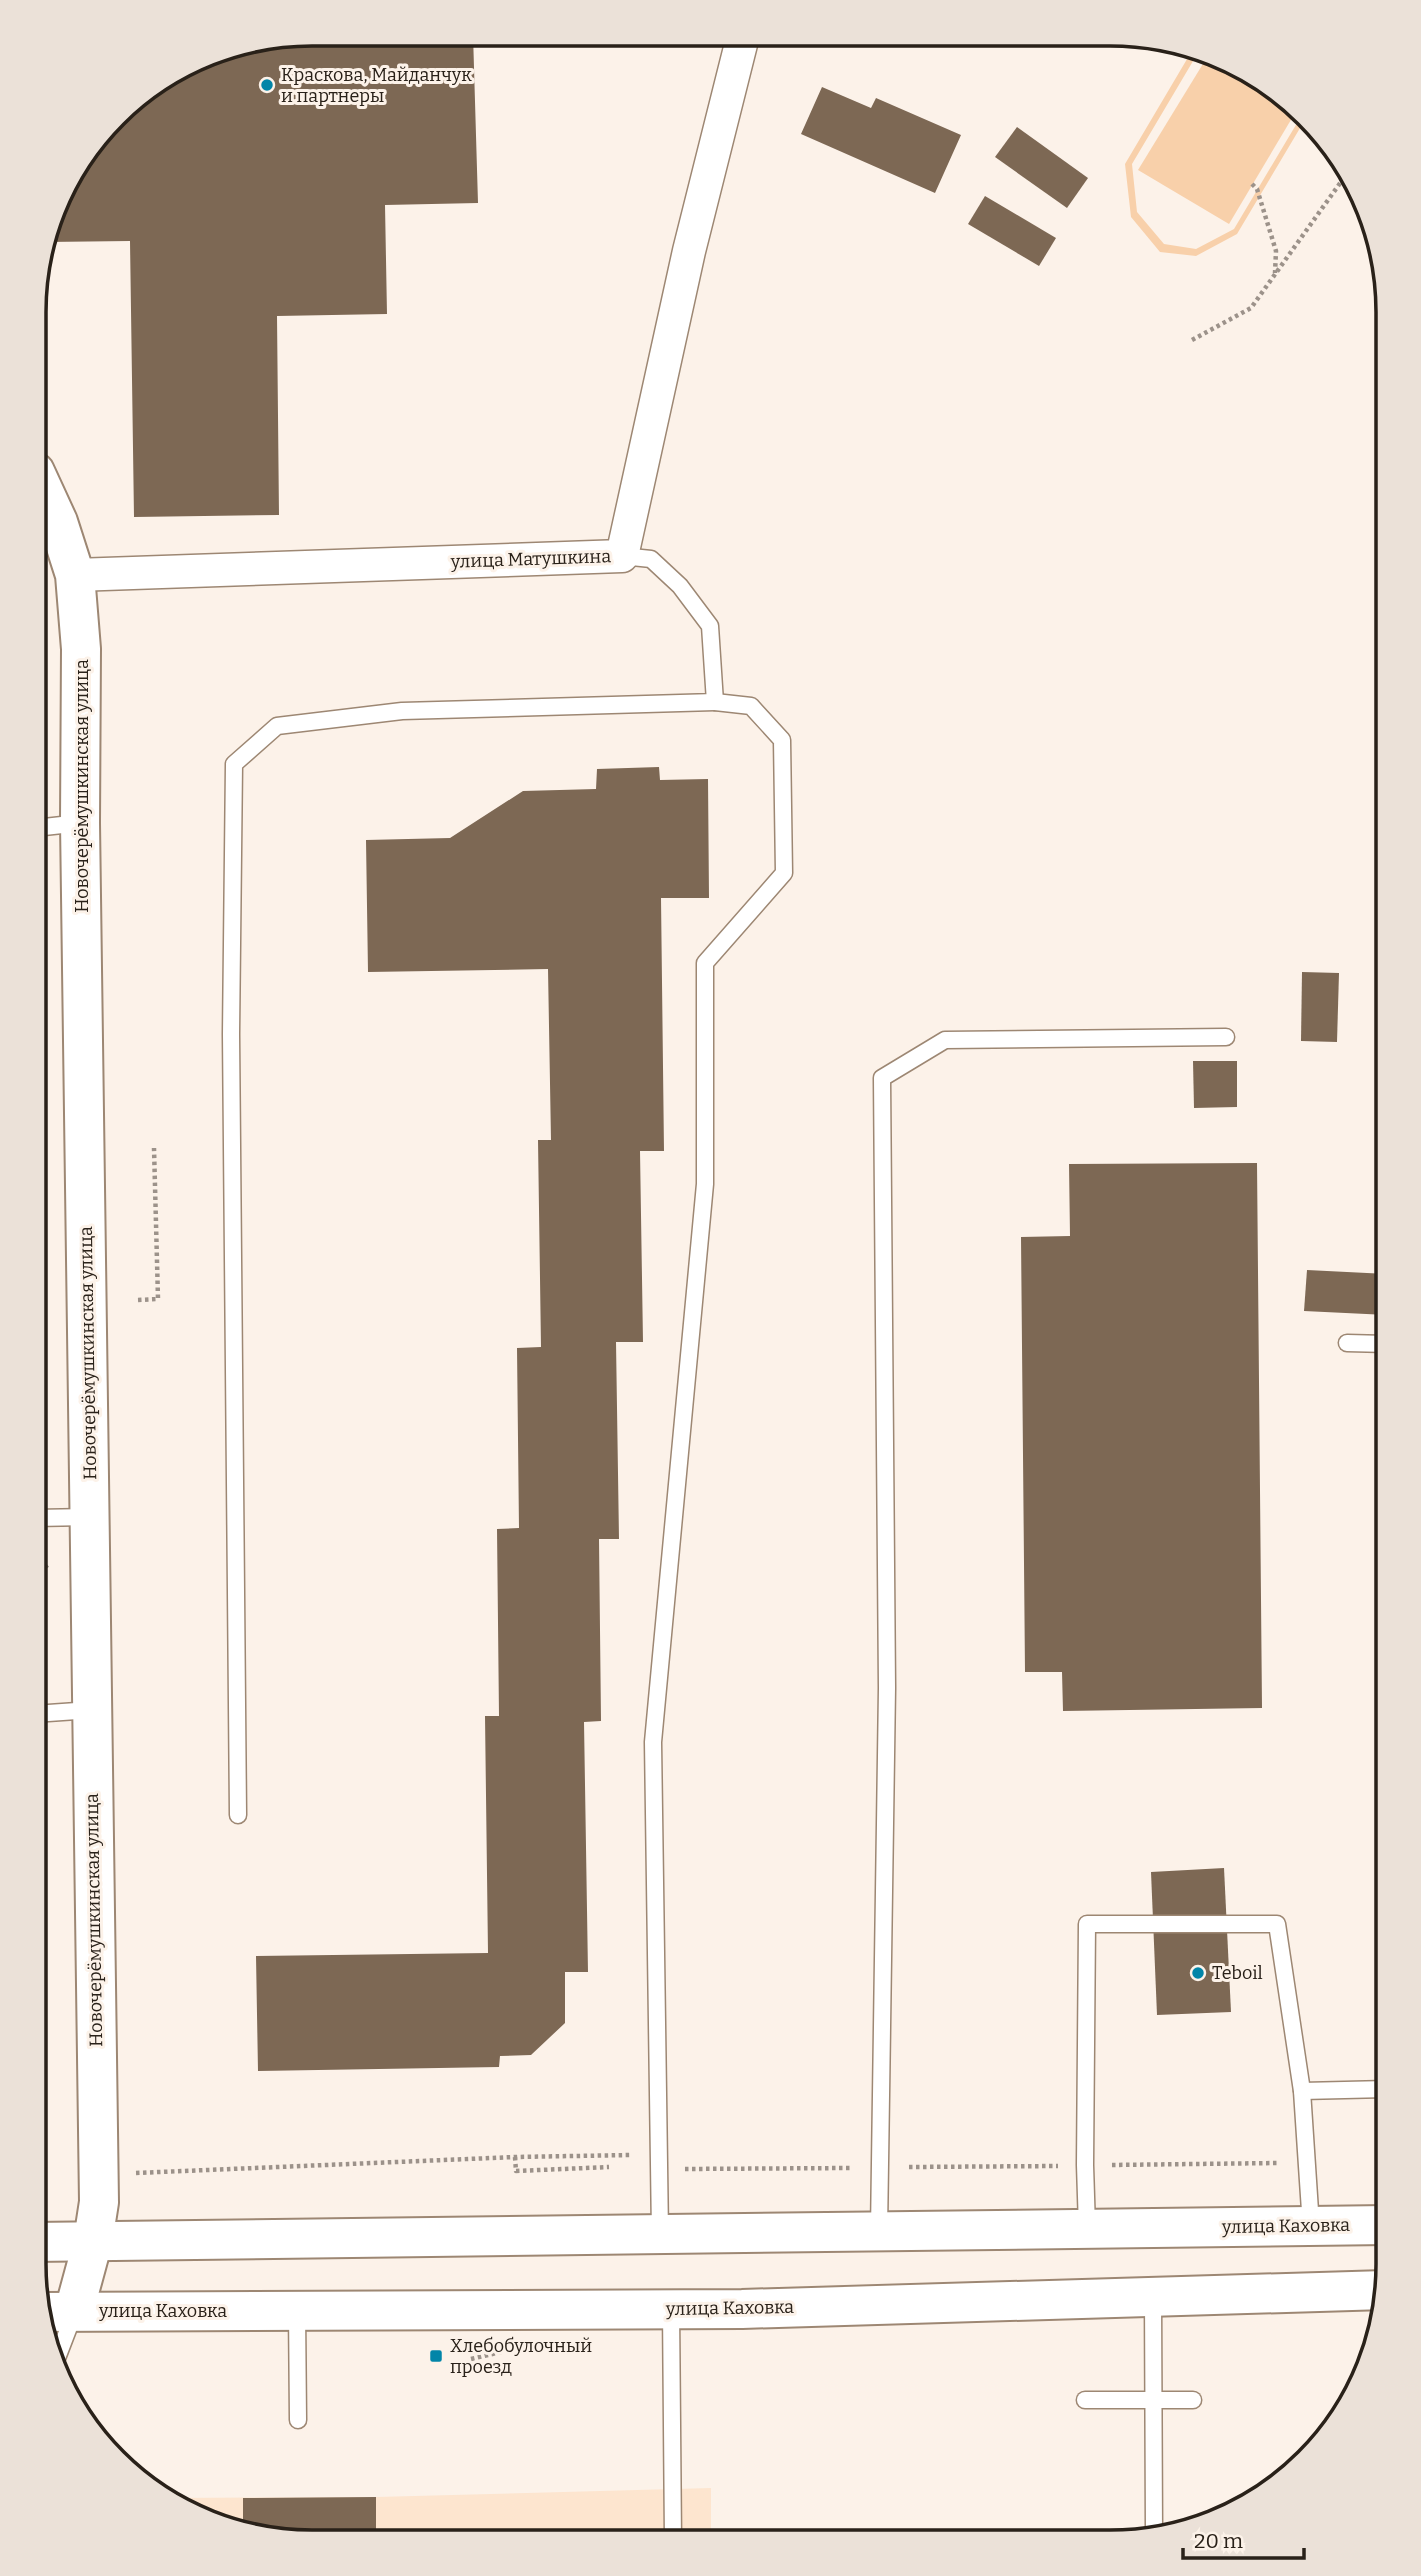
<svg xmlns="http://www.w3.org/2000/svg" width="1421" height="2576" font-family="Bitter,serif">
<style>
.built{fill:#fde5cf}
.green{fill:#f8d0aa}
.building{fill:#7d6854}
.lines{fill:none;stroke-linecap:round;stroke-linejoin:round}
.lane-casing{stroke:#9d8773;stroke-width:19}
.street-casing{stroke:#9d8773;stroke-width:35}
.secondary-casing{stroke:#9d8773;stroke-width:42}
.path{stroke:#9c928a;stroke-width:4.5;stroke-dasharray:3.5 3.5;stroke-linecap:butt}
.lane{stroke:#fff;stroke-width:16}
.street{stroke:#fff;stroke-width:32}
.secondary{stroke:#fff;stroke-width:38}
.poi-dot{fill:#0285a8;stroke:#fcf2e9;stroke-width:2.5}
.labels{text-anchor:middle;stroke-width:6;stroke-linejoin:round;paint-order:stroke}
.poi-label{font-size:18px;fill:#292119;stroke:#fcf2e9;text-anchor:start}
.street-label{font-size:18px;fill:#292119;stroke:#fcf2e9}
.rim{fill:none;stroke:#292119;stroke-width:3.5}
</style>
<rect width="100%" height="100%" fill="#fcf2e9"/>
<!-- built -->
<polygon class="built" points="711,2488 711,2542 275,2540 205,2521 165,2498 376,2497"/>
<!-- green -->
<g class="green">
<polygon points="1193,49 1199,51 1132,164 1137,212 1164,244 1196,249 1234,229 1303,113 1306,118 1237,234 1196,256 1160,252 1131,217 1125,164"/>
<polygon points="1209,54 1232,62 1293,102 1298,108 1229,224 1138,170"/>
</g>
<!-- building -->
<g class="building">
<polygon points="312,33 473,34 478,203 385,205 387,314 277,316 279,515 134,517 130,241 46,242 62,188 128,103 205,54"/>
<polygon points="822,87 871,108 876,98 961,135 935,193 801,134"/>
<polygon points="1017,127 1088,178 1067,208 995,157"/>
<polygon points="985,196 1056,238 1039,266 968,224"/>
<polygon points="659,767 660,780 708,779 709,898 661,898 664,1151 640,1151 643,1342 616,1342 619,1539 599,1539 601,1721 584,1722 588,1972 565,1972 565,2023 531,2055 500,2056 499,2067 258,2071 256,1956 488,1953 485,1716 499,1716 497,1529 519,1528 517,1348 541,1347 538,1140 551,1140 548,969 368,972 366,840 450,838 523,791 596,789 597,769"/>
<polygon points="1302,972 1339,973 1337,1042 1301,1041"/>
<polygon points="1193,1061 1237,1061 1237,1107 1194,1108"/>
<polygon points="1257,1163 1262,1708 1063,1711 1062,1672 1025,1672 1021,1237 1070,1236 1069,1164"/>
<polygon points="1307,1270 1387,1274 1387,1315 1304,1311"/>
<polygon points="1224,1868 1231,2012 1157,2015 1151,1872"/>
<polygon points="376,2497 376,2541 275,2540 243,2532 243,2498"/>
</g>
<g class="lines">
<defs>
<g id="lane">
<polyline points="35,828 80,823"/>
<polyline points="1347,1343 1387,1344"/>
<polyline points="34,1518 89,1517"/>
<polyline points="34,1714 91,1710"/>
<polyline points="238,1815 231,1034 234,764 277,726 402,711 715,702 710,626 680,586 651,559 622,556"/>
<polyline points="1302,2091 1387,2089"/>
<polyline points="1087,2228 1085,2165 1087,1924 1277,1924 1302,2091 1311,2226"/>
<polyline points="879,2231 887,1688 882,1078 945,1040 1226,1037"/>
<polyline points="660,2234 653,1742 705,1184 705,963 784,873 782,740 751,706 715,702"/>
<polyline points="1153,2297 1154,2535"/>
<polyline points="671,2309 673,2541"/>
<polyline points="297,2310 298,2420"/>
<polyline points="54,2366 74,2314"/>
<polyline points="1085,2400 1193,2400"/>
</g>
<polyline id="street" points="75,575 622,556 689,251 743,36"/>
<g id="secondary">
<polyline points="35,472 58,522 75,575 81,649 80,823 99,2202 93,2241 74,2311"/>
<polyline points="33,2242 1387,2225"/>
<polyline points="41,2312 742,2309 1385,2290"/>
</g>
</defs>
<!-- lane casing -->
<use href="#lane" class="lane-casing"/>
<!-- street casing -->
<use href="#street" class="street-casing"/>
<!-- secondary casing -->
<use href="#secondary" class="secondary-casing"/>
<!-- path -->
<g class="path">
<polyline points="1252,184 1257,189 1276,251 1275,273"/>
<polyline points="1192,340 1251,308 1348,172"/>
<polyline points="35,1190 48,1189"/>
<polyline points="138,1300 158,1299 154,1148"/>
<polyline points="34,1576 50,1563"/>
<polyline points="515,2157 516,2171 609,2167"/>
<polyline points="1112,2165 1278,2163"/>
<polyline points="909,2167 1058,2166"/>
<polyline points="685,2169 851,2168"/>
<polyline points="136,2173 515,2157 631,2155"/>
<polyline points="471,2359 501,2352"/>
</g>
<!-- lane -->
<use href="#lane" class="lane"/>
<!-- street -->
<use href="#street" class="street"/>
<!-- secondary -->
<use href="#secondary" class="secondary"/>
</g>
<!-- markers -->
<g class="poi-dot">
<circle cx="267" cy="85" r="7"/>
<circle cx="1198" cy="1973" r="7"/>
<rect x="429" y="2349" width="14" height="14" rx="3.5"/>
</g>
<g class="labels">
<!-- poi labels -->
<g class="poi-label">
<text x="281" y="81">Краскова, Майданчук<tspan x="281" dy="21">и партнеры</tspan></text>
<text x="1212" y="1979">Teboil</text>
<text x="450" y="2352">Хлебобулочный<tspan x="450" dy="21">проезд</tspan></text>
</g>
<!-- street labels -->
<g class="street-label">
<text transform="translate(531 559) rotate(-2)" y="6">улица Матушкина</text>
<text transform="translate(82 786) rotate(-90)" y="6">Новочерёмушкинская улица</text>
<text transform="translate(88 1353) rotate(-91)" y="6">Новочерёмушкинская улица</text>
<text transform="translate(94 1920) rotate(-91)" y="6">Новочерёмушкинская улица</text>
<text transform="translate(1286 2226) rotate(-1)" y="6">улица Каховка</text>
<text transform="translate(730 2308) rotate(-1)" y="6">улица Каховка</text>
<text x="163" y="2317">улица Каховка</text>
</g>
</g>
<!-- crop -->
<path d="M0 0H1421V2576H0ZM312 46H1110A266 266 0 0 1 1376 312V2264A266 266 0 0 1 1110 2530H312A266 266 0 0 1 46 2264V312A266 266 0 0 1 312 46Z" fill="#ebe1d8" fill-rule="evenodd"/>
<path class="rim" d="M312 46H1110A266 266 0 0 1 1376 312V2264A266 266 0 0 1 1110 2530H312A266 266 0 0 1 46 2264V312A266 266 0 0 1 312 46Z"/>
<!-- scale -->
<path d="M1183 2548v10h121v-10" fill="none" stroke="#292119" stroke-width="3.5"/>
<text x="1194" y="2548" font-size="21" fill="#292119" stroke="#fcf2e9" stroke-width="5" paint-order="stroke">20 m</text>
</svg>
